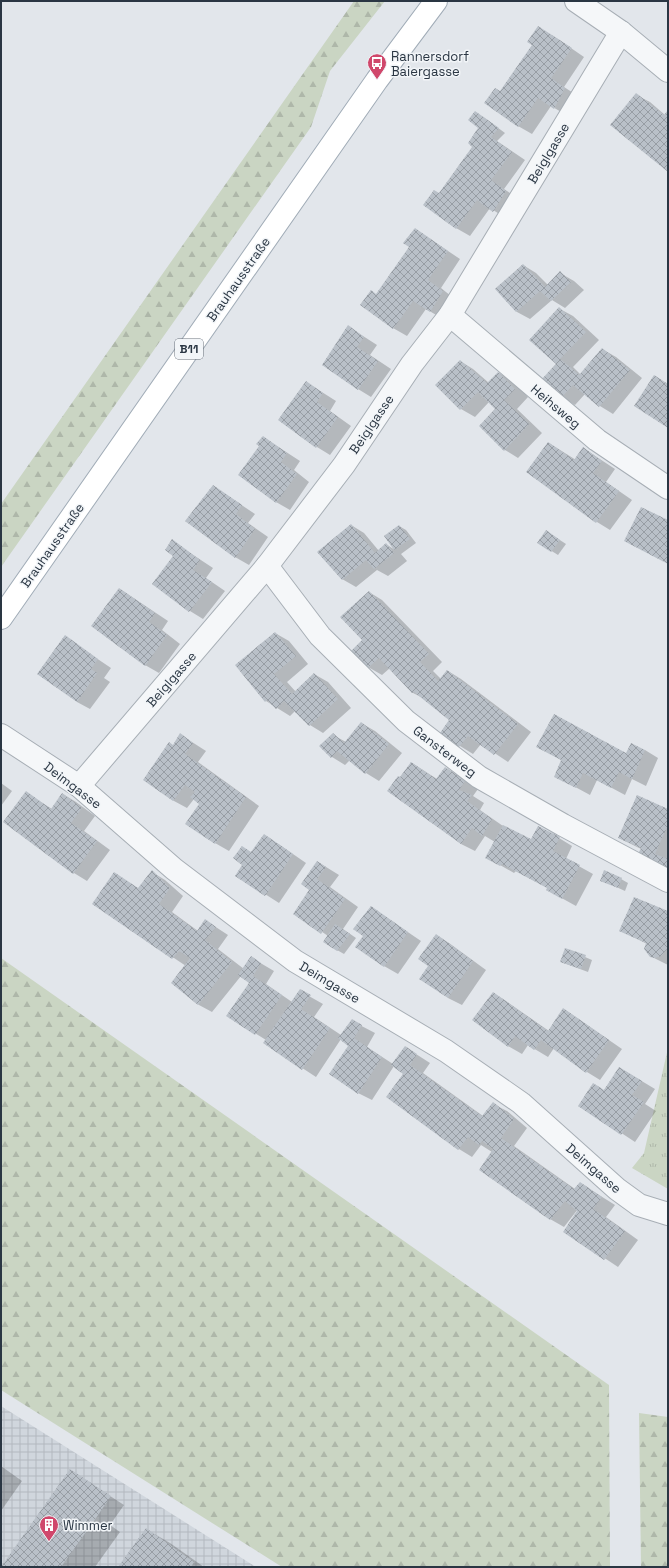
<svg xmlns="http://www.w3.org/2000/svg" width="669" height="1568" font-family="'Space Grotesk',sans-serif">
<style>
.industrial{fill:url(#industrial-grid)}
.grass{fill:url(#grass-tufts)}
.forest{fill:url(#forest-firs)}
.shadow{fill:#0003}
.building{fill:url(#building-cross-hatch)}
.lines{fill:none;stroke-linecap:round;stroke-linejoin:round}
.minor-casing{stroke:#a7aeb5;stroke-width:24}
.major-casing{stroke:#a1acb7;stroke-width:24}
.minor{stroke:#f5f7f9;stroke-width:22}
.major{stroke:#fff;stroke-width:22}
.labels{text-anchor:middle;stroke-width:3;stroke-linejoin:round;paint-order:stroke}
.shield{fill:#f2f5f8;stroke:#666f79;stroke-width:1}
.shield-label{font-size:12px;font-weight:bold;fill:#2a3643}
.poi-label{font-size:13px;fill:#2a3643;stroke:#f2f5f8;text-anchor:start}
.street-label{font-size:13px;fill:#2a3643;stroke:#f2f5f8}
</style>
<defs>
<pattern id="industrial-grid" width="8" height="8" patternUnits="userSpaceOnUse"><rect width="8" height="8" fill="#d0d6dd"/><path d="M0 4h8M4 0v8" fill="none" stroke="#b3b8bf"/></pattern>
<pattern id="grass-tufts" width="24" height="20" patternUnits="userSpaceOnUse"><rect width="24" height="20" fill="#cad5c3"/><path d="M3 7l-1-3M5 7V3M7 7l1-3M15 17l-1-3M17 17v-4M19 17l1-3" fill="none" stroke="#aeb7a9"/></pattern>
<pattern id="forest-firs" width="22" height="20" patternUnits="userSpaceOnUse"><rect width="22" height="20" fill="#cad5c3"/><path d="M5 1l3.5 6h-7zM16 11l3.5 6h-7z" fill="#aeb7a9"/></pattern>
<pattern id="building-cross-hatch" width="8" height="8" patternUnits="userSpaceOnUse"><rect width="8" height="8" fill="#b9c0c8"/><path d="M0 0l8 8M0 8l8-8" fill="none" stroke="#979da4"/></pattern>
</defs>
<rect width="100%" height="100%" fill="#e2e6eb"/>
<!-- industrial -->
<polygon class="industrial" points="1,1406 256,1567 1,1567"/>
<!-- grass -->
<polygon class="grass" points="668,1048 668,1189 632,1168 644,1153"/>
<!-- forest -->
<g class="forest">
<polygon points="354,1 385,1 330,71 311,127 1,567 1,504"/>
<polygon points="1,958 609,1385 610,1567 282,1567 1,1390"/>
<polygon points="639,1413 668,1417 668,1567 641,1567"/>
</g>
<!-- shadow -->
<g class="shadow">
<polygon points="552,35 584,57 564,87 578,96 568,116 551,106 532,134 518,126 501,93"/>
<polygon points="636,95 650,102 665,115 668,111 668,171"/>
<polygon points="482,116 505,133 497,141 525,160 504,189 519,199 507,219 490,208 470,236 456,228 440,195 474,146"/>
<polygon points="415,229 460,259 441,288 456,300 443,319 426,309 407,336 393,328 377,294 411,247"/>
<polygon points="523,265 536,273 548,285 560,273 574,281 584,290 565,308 552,300 530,319 517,312 496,289"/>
<polygon points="560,309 573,316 599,340 573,367 581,375 602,349 616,357 642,378 613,414 600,406 585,394 575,405 562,397 557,363"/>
<polygon points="349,327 377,345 370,355 391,369 371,397 358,389"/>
<polygon points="460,361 473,369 489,383 499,373 512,381 528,397 517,409 542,433 518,458 505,450 496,409 489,402 475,417 461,409 436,385"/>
<polygon points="306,382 336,401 330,411 351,426 330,455 317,447 279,419"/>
<polygon points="263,437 300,461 294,470 309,482 290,510 276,502 260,445"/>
<polygon points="549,443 576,460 583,448 615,469 606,482 632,500 610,530 597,522 527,472"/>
<polygon points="213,486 255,514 248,523 268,537 249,565 235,557"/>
<polygon points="351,525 364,533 379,551 386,544 395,550 385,536 399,526 406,530 416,543 401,554 407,561 388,576 377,570 356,587 342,579"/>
<polygon points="546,531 566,544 558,555 539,543"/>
<polygon points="172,541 213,568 206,578 225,591 203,619 190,611 153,584 174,556"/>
<polygon points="120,589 168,621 162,630 180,644 159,673 145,665"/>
<polygon points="369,592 382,600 442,662 433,671 441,679 448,671 461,679 531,732 508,762 481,744 473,754 460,746 442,733 450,720 425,699 413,693 390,668 382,675 368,667 363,640"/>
<polygon points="275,633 289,641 308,664 287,682 296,692 314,674 328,682 351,708 323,733 310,725 295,711 290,716 266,701"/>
<polygon points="65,637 111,668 104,678 110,682 90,709 77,702"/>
<polygon points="361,723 375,731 402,753 379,781 366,773 350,760 345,765 332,757 333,735 346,742"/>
<polygon points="181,735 206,751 198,762 259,806 229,851 215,843 200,803 194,799 187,808 174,801 144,780 174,746"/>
<polygon points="645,750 658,758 646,786 632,779 625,795 597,780 590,795 555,776 626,754"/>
<polygon points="412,763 437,779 446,768 459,776 478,789 473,796 484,803 480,810 503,826 532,841 559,838 572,846 566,859 593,874 576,906 547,890 548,888 516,871 514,873 500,865 495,842 485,836 475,851 461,844 400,779"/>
<polygon points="1,783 12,791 1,806"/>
<polygon points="26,793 52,809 63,794 76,802 95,816 84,831 110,850 87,881 74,873 4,822"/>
<polygon points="668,810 668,874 641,849 619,838"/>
<polygon points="277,843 306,863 279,903 237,876 252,853"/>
<polygon points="318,862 339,875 330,887 358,907 343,929 356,938 344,954 337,950 328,936 295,913 311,890"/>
<polygon points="152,872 165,880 183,896 172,912 198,931 205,920 228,935 218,949 244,969 252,958 274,971 266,984 292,1002 300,991 323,1004 314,1017 341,1035 352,1021 375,1033 367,1047 393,1064 405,1047 430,1063 423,1073 483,1116 493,1104 507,1111 527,1128 514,1146 575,1189 580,1183 615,1205 606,1217 638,1240 618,1267 564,1231 579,1210 578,1209 564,1227 550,1219 492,1152 481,1145 472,1157 459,1149 388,1097 404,1073 394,1066 372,1100 358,1093 350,1045 341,1039 316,1077 264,1043 266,1040 228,1016 250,983 241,976 212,1012 199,1005 172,983 186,966 93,904 114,873 139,889"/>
<polygon points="621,879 628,883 625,891 601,880"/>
<polygon points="371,907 421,941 398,974 384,966 364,936"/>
<polygon points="668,912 668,965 650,956 647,944 620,930"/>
<polygon points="436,935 449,943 486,970 462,1005 448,998"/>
<polygon points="566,949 592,960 588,972 561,962"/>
<polygon points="493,993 506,1001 549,1031 564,1009 622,1049 600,1080 587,1072 554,1048 548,1057 528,1045 522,1054 508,1046"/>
<polygon points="620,1068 655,1089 645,1104 656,1111 635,1142 579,1105 604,1090"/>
<polygon points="1,1466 22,1481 1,1511"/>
<polygon points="70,1470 124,1505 110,1525 120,1532 95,1567 2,1567"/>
<polygon points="146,1529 170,1543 204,1567 119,1567"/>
</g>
<!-- building -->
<g class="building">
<polygon points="538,26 572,48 551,78 565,88 554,109 538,98 518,127 484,103 495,88 500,91 532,45 527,42"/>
<polygon points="636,93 664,115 668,110 668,172 610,125"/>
<polygon points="475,111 499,128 491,137 512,152 491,180 506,191 493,212 477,200 456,229 423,205 434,190 439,193 472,147 468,143 478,128 468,120"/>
<polygon points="415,228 448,251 428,280 443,291 430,312 413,301 393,329 360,305 371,290 376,294 409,247 403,243"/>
<polygon points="523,264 545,287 560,271 571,282 551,301 540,291 516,312 495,289"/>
<polygon points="559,307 586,332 560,359 570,367 579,375 602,348 630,370 599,407 573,385 561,398 541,380 556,364 529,340"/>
<polygon points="348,325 364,337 357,347 378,361 358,390 322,365"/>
<polygon points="460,360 487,383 498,372 515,389 504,400 529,424 504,451 479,426 495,409 478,392 460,410 435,385"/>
<polygon points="654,375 668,384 668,428 634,406"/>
<polygon points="306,381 323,393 317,402 338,417 316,448 278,420"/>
<polygon points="263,436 287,453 281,462 297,474 276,503 238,475 259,446 256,444"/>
<polygon points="548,442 574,460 583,447 602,461 593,473 619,491 596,523 526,472"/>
<polygon points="213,485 242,505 236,514 255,529 235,558 185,521"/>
<polygon points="641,507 668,520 668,564 624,541"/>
<polygon points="351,524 375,553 386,543 394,553 374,569 366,560 342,580 317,552"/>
<polygon points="399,525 410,539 394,550 384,536"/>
<polygon points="546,530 560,540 551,552 537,543"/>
<polygon points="172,539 200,560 193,570 212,582 189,612 152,584 173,556 165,550"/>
<polygon points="119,588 155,613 149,622 167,635 145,666 91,626"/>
<polygon points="369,591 429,654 420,662 438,681 447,670 518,724 494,755 468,736 459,747 440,733 449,720 414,692 412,693 379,658 368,668 351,651 362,640 340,617"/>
<polygon points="275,632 296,656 274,674 292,694 314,673 338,699 309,726 284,701 276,709 267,700 265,702 235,665"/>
<polygon points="65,635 98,659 91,669 97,673 77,702 37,674"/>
<polygon points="554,714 626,753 631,743 645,750 632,779 619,772 611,788 583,773 576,788 554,777 561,760 536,747"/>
<polygon points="361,722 389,744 365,774 337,751 331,758 319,746 333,733 344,743"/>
<polygon points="180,733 193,743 185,754 246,797 215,844 185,824 199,804 190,797 195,792 185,785 173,801 143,780 169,742 173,745"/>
<polygon points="411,762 436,779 445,767 465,781 459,790 472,795 467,801 492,819 482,836 472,828 461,844 387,791 398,776 400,777"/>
<polygon points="26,791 51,809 62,793 82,808 71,823 97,841 73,874 3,822"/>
<polygon points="637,795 668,809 668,825 655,854 668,859 668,873 636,858 641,848 618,838"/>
<polygon points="503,825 531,839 538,826 560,837 553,851 580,865 562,899 546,890 547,888 502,864 500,866 485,858"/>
<polygon points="264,834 293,854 265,896 235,876 242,865 233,858 242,846 251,852"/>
<polygon points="317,861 326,867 317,879 345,899 321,934 293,914 309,890 301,884"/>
<polygon points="152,870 170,888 159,904 197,931 205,919 216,927 205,940 232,962 198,1005 171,983 190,958 179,951 172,959 92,904 114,872 138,888"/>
<polygon points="604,870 622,878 618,888 600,881"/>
<polygon points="634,897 668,911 668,948 661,956 655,958 650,957 644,949 646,943 619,931"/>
<polygon points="371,906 408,932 384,967 355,947 363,936 353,929"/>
<polygon points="335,924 350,934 337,951 323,942"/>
<polygon points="436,934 473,961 448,998 419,979 428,966 418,959"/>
<polygon points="565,948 586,955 581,969 560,962"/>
<polygon points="251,956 261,963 253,976 282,995 255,1035 226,1016 249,983 238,975"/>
<polygon points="300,989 311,995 301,1009 330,1028 302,1070 263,1043"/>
<polygon points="493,992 548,1031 563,1008 609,1040 586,1073 541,1040 534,1050 515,1036 508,1047 472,1020"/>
<polygon points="352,1019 362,1025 354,1038 382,1057 358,1094 329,1074 348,1046 338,1038"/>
<polygon points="405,1046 417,1054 410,1065 482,1116 493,1102 514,1119 501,1138 574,1189 580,1182 602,1197 593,1209 625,1231 604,1260 563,1232 577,1211 565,1201 550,1220 479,1170 493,1149 482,1141 479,1145 468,1137 458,1150 386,1097 403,1074 391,1065"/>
<polygon points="619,1067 642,1081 632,1095 644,1102 621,1135 578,1106 593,1083 604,1090"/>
<polygon points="70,1469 111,1496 96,1518 61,1567 1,1567"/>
<polygon points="146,1528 194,1562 191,1567 118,1567"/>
</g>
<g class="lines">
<defs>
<g id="minor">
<polyline points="576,1 621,32 668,71"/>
<polyline points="450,315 597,440 668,488"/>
<polyline points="267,566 320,636 406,721 479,777 563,825 668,881"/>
<polyline points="1,735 79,786 174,869 295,961 446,1051 521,1103 617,1189 639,1205 668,1214"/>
<polyline points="79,786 267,566 344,465 412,364 450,315 621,32"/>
</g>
<polyline id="major" points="1,618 377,80 436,1"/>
</defs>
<!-- minor casing -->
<use href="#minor" class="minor-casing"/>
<!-- major casing -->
<use href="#major" class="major-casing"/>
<!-- minor -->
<use href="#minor" class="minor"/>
<!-- major -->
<use href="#major" class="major"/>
</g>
<!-- icons -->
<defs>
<symbol id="bus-pin" viewBox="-11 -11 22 30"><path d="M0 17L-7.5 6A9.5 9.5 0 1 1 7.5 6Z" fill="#d0476b" stroke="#f2f5f8"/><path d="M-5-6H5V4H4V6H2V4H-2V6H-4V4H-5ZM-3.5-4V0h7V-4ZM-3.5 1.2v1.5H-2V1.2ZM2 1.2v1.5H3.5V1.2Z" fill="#fff"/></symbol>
<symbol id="building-pin" viewBox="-11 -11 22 30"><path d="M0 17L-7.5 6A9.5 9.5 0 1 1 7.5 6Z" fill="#d0476b" stroke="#f2f5f8"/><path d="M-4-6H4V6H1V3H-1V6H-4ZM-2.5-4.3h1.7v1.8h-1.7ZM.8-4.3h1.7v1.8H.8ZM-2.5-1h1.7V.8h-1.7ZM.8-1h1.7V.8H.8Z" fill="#fff"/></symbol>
</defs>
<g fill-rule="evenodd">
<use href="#bus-pin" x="366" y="52" width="22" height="30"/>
<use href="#building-pin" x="38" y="1514" width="22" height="30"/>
</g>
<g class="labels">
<!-- shield labels -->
<rect class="shield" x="175" y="339" width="28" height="20" rx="3"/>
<g class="shield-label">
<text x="189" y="353">B11</text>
</g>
<!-- poi labels -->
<g class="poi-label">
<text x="391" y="61">Rannersdorf<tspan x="391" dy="15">Baiergasse</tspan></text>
<text x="63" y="1530">Wimmer</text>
</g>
<!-- street labels -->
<g class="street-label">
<text transform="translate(548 153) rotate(-59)" y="5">Beiglgasse</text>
<text transform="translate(238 279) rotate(-55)" y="5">Brauhausstraße</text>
<text transform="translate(556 406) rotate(40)" y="5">Heihsweg</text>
<text transform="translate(371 424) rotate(-56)" y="5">Beiglgasse</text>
<text transform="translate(52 545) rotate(-55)" y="5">Brauhausstraße</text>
<text transform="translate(171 679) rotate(-49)" y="5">Beiglgasse</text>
<text transform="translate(445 751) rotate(37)" y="5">Gansterweg</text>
<text transform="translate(73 785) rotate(37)" y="5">Deimgasse</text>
<text transform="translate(330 982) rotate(31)" y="5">Deimgasse</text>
<text transform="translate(594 1168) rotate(41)" y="5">Deimgasse</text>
</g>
</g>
<!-- border -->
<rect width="669" height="1568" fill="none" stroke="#2a3643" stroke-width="4"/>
</svg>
